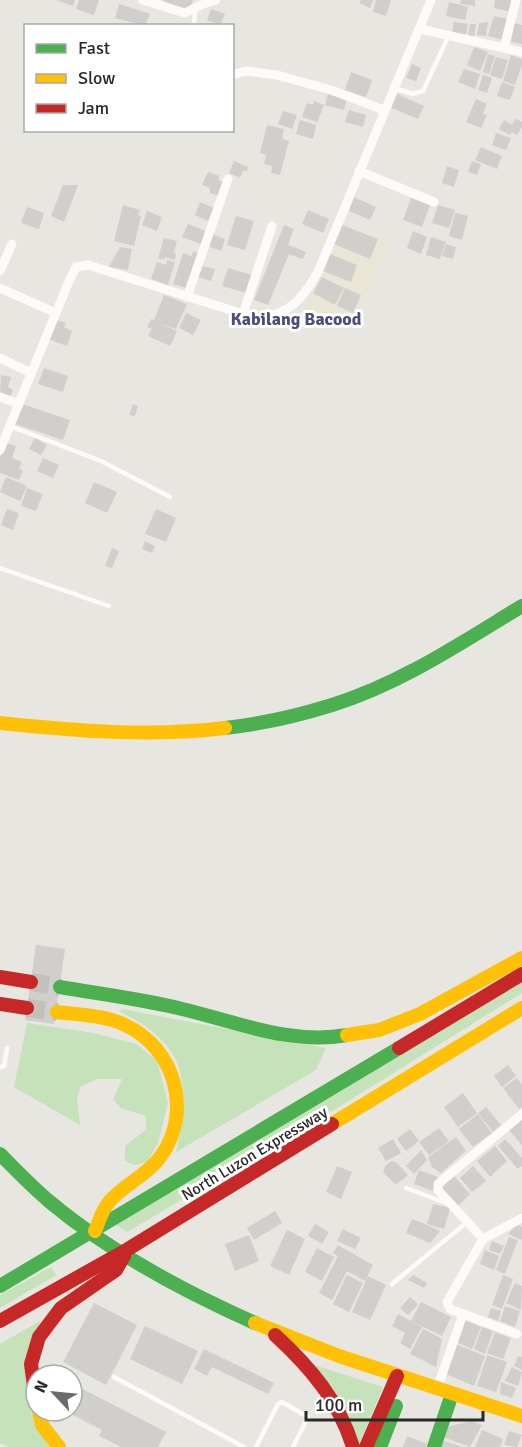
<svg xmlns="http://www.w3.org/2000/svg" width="522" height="1447" font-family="Signika,sans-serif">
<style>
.education{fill:#eae6d5}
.green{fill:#c5e2ba}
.building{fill:#d0cfcb}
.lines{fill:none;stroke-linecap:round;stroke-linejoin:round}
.highway-tunnel{stroke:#c2c0bb;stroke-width:18;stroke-dasharray:18 9;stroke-linecap:butt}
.lane{stroke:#fcfbfa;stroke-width:4.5}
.street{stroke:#fcfbfa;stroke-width:9}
.fast{stroke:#4caf50;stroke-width:14}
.slow{stroke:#ffc107;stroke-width:14}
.jam{stroke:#c62828;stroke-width:14}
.labels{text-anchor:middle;stroke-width:6;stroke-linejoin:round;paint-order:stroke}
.street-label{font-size:16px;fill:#292929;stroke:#fff}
.neighbourhood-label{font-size:18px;font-weight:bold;fill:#4c4d78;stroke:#fff}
</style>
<rect width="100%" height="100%" fill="#e8e6e0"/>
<!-- education -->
<polygon class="education" points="342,221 390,241 353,329 305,309"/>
<!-- green -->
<g class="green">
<polygon points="522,976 522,993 342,1105 127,1232 116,1225"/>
<path d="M122 1009 326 1048 316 1070 176 1152C191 1084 188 1044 120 1012Z"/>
<polygon points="27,1023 94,1033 136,1044 157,1061 168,1103 158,1143 147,1162 134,1165 125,1161 125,1146 146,1130 146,1116 121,1108 113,1100 122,1079 97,1079 80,1087 77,1100 80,1125 14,1087"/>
<polygon points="51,1267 56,1275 0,1308 0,1295"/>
<polygon points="40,1321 28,1400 36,1428 50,1447 10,1447 0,1443 0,1344"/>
<polygon points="314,1365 383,1387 358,1447"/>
</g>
<!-- building -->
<g class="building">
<polygon points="56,0 75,0 73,6"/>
<polygon points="79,0 99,0 94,15 76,9"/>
<polygon points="162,0 193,0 188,12"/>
<polygon points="361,0 373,0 370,8 359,3"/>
<polygon points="376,0 391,0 386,16 373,12"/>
<polygon points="461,0 475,0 475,6 460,4"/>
<polygon points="495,0 513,0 510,12 494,8"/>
<polygon points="449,2 468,7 465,20 446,16"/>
<polygon points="119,4 150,14 145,26 115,18"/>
<polygon points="211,9 225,14 220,25 207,20"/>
<polygon points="494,16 508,19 503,40 488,36"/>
<polygon points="454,22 468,24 466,35 452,33"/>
<polygon points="488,22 486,36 477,35 479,23"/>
<polygon points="514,23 522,25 522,44 511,42"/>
<polygon points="470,24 476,24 474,36 468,35"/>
<polygon points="474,47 488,52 480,71 467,65"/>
<polygon points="488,54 495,56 489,74 483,72"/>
<polygon points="511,55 522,59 522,65 515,85 503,81"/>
<polygon points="496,57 508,60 502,79 490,75"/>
<polygon points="412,64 421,68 416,81 406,78"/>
<polygon points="464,69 480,74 475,89 458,82"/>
<polygon points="351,72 372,80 366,97 345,90"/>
<polygon points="483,75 492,78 487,93 478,90"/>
<polygon points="502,82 515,87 510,100 497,96"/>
<polygon points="393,92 424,106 418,119 387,106"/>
<polygon points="328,94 347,99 344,110 325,105"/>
<polygon points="476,99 487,104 483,114 487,115 481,128 466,122"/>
<polygon points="314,101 324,105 317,122 302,117 307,103 313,105"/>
<polygon points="349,110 366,115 363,127 345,122"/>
<polygon points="283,111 297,115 292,129 278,124"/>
<polygon points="516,118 522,122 522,127 517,135 512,132 510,135 499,129 504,120 512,125"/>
<polygon points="300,120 316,125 313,139 296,134"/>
<polygon points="267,125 284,129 282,139 289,141 280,175 271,173 272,166 264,164 266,155 260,153"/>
<polygon points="496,133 511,138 506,150 492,145"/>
<polygon points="481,147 502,156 497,169 475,160"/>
<polygon points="234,161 248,167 247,171 243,171 240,178 229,173"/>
<polygon points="472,161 481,164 477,175 468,172"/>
<polygon points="447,166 459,170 454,187 442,183"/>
<polygon points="208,172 219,176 218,180 224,182 218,196 210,193 210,188 202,185"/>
<polygon points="63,185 78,185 64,222 51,216"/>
<polygon points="354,197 376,207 370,220 349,211"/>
<polygon points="411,198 430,205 422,227 403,220"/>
<polygon points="200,202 214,208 208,221 195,215"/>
<polygon points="123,205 140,210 138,215 141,216 134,246 114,241"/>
<polygon points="438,205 455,210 449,228 432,223"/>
<polygon points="27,207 44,213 39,229 21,223"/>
<polygon points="308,210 329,219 323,233 302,224"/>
<polygon points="147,211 162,217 157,231 142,225"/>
<polygon points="455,213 468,216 462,240 449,236"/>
<polygon points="236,216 254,221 245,250 227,245"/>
<polygon points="188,224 206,231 201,244 182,237"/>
<polygon points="284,225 294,229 288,245 306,252 303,259 289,254 268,305 254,300"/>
<polygon points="342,225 378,239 370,259 334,244"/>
<polygon points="413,231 427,237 421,254 407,248"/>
<polygon points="212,234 225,239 221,251 207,246"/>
<polygon points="431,237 446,242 440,259 426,255"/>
<polygon points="164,238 177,241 174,251 176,255 175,260 165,257 164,260 158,258"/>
<polygon points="446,244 456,247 453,259 442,256"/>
<polygon points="120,247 132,249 128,270 109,267"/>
<polygon points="194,251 199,255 187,288 173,284 183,253 191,256"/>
<polygon points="330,254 357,265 351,282 323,271"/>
<polygon points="167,260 175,262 168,285 151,279 157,262 166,265"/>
<polygon points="202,266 215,269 211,281 198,277"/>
<polygon points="228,268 252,275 247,293 222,286"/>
<polygon points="322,277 344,288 335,305 313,293"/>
<polygon points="345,288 361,295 353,313 337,306"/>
<polygon points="164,295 187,304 176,329 159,323 177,331 170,346 148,336 152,329 147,327 151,319 154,320"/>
<polygon points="186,313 201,320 193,335 179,328"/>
<polygon points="55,319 66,323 64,327 72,331 67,346 48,339"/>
<polygon points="44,368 68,376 63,392 38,384"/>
<polygon points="1,375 11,377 8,387 13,390 9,399 0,395"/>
<polygon points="22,404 70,420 63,440 15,424"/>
<polygon points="133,404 138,406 135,416 129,415"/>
<polygon points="35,438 47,445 41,455 29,449"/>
<polygon points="6,443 16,446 12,458 22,462 19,469 23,470 19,480 0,473 0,458"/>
<polygon points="43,458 59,465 53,478 37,471"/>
<polygon points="6,477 27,486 20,501 0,492"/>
<polygon points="94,482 117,492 107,513 85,503"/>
<polygon points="27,488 43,494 36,511 21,506"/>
<polygon points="7,509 19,513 13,530 1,525"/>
<polygon points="156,509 176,518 166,542 145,534"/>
<polygon points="145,541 155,546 152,553 142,549"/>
<polygon points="112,548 119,551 112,568 105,566"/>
<polygon points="36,945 65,949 54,1024 25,1020"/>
<polygon points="508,1065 516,1076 502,1087 494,1076"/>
<polygon points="517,1078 522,1085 522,1107 519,1109 503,1088"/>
<polygon points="463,1093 477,1113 458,1127 444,1107"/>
<polygon points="486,1107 501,1125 493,1132 478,1113"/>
<polygon points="478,1114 492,1133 473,1147 459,1129"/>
<polygon points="522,1116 522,1145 508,1129"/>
<polygon points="439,1128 449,1141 429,1155 419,1142"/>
<polygon points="410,1129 419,1141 406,1151 397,1139"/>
<polygon points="456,1137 466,1151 441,1173 432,1167 428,1157"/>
<polygon points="393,1139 401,1153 386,1161 378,1148"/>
<polygon points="505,1139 522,1158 522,1166 518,1169 498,1146"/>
<polygon points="495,1146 507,1161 490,1177 477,1161"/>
<polygon points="421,1150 427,1160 414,1174 406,1166"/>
<polygon points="392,1161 397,1163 408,1175 396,1185 383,1172 386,1165"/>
<polygon points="337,1166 352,1172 341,1199 326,1192"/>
<polygon points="473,1166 486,1181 472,1192 460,1178"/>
<polygon points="419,1170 438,1177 433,1191 414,1184"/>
<polygon points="454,1176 470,1194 458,1206 441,1188"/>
<polygon points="433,1204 450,1208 444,1229 427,1224"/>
<polygon points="275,1211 282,1223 254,1240 247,1228"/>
<polygon points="412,1219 427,1225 440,1231 430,1243 406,1233"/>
<polygon points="315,1224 329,1232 322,1244 308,1236"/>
<polygon points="517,1224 522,1227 522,1240 508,1234"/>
<polygon points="343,1229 361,1238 355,1249 337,1241"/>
<polygon points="287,1230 305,1239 289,1275 270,1266"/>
<polygon points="249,1235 259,1261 235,1271 225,1244"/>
<polygon points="509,1237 518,1240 505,1274 496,1270"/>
<polygon points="492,1241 504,1246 500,1254 489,1250"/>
<polygon points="338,1245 373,1265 365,1281 347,1271 332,1300 319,1293 338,1256 333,1253"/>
<polygon points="317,1248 334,1257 322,1281 305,1272"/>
<polygon points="485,1250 499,1256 494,1270 480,1264"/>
<polygon points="347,1275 363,1283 349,1312 333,1304"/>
<polygon points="413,1275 427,1283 424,1288 408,1280"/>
<polygon points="503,1275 513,1279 502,1309 492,1305"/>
<polygon points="368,1276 386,1285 370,1320 352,1312"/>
<polygon points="515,1283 522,1286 521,1310 506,1303"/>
<polygon points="410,1297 418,1304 408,1315 400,1308"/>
<polygon points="421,1302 451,1317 442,1336 411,1321"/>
<polygon points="94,1303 137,1325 106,1385 63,1362"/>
<polygon points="505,1306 520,1311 515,1327 500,1321"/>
<polygon points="491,1308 501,1311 498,1321 488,1317"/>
<polygon points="398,1314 422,1327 410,1349 400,1343 405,1333 392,1326"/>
<polygon points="464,1320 481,1327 472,1349 456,1342"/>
<polygon points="145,1326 198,1351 182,1384 130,1359"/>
<polygon points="482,1327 493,1331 485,1354 474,1349"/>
<polygon points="423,1329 442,1339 436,1367 410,1354"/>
<polygon points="495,1332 511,1338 503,1359 487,1353"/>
<polygon points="455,1344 485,1356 474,1386 446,1374"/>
<polygon points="204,1349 274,1383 268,1394 212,1367 207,1376 194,1369"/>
<polygon points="487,1355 507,1362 496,1392 477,1386"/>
<polygon points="518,1356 522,1357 522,1370 514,1366"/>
<polygon points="512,1367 522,1372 518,1386 505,1381"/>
<polygon points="501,1382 516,1388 512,1398 500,1394"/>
<polygon points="73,1384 166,1432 158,1447 121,1447 99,1436 102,1430 65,1411 72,1411"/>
<polygon points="471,1421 482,1425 470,1447 443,1437 447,1427"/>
<polygon points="482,1430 503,1439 500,1447 475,1447"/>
<polygon points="509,1431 522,1435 517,1447 504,1445"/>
<polygon points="407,1436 427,1444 425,1447 403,1447"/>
<polygon points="441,1440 463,1447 439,1447"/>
</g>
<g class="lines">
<!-- highway-tunnel -->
<g class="highway-tunnel">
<polyline points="31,982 60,987"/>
<polyline points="27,1008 57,1012"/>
</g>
<!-- lane -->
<g class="lane">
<polyline points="194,26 195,9"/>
<polyline points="394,88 413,94 423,91 449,35"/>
<polyline points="10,426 101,461 170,497"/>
<polyline points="0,568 109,606"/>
<polyline points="0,1067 4,1066 7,1048"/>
<polyline points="406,1188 446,1203"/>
<polyline points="392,1284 467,1222"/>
<polyline points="114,1377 244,1447"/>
<polyline points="256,1447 278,1404 282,1402 308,1417 293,1447"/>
</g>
<!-- street -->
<g class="street">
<polyline points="142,0 185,13 203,4 216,0"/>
<polyline points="420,29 522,52"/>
<polyline points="504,48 516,0"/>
<polyline points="232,75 246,71 277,75 331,90 384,110"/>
<polyline points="359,171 434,202"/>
<polyline points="0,271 12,244"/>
<polyline points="0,288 56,313"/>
<polyline points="187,297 228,179"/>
<polyline points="243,314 272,226"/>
<polyline points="0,358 31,373"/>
<polyline points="0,397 19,404"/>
<path d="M0 450 69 281 76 267 88 265 256 318C289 315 302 300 318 272L431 0"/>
<polyline points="483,1239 522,1218"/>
<polyline points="517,1334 450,1309 447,1302 483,1239 438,1190 438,1184 522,1114"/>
<polyline points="437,1389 463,1314"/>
</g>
<!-- fast -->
<g class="fast">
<path d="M225 728C261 724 297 716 332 705 400 684 461 643 522 606"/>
<path d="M60 987C100 994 142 999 182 1009 237 1022 290 1045 347 1035"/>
<path d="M0 1154C16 1170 32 1187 50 1202 111 1253 183 1291 255 1323"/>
<polyline points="0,1286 399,1048"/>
<polyline points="380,1447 396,1406"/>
<polyline points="434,1447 452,1394"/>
</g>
<!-- slow -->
<g class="slow">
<path d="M0 723C75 731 150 737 225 728"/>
<path d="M57 1012C79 1015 104 1015 125 1025 175 1048 193 1111 161 1156 147 1176 124 1184 109 1202 102 1210 99 1221 95 1231"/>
<polyline points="347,1035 379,1030 420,1014 522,958"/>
<polyline points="332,1124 522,1008"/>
<polyline points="255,1323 339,1356 522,1416"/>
<polyline points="39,1411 42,1425 59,1447"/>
</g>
<!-- jam -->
<g class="jam">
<polyline points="0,977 31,982"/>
<polyline points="0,1004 27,1008"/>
<polyline points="399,1048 522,974"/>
<polyline points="0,1321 128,1249 332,1124"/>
<path d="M275 1335C310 1367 339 1401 353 1447"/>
<polyline points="36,1400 31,1364 39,1337 61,1308 116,1270 124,1256"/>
<polyline points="366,1447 397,1376"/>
</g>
</g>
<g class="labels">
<!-- street labels -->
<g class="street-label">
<text transform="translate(254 1153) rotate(-31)" y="6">North Luzon Expressway</text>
</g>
<!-- neighbourhood labels -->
<g class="neighbourhood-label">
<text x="296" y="325">Kabilang Bacood</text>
</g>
</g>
<!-- legend -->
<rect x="24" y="24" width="210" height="108" fill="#ffffff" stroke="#a9a9a9" stroke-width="1.5"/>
<rect x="36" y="44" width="30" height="9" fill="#4caf50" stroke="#a9a9a9" stroke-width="1.5"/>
<text x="78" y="54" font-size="18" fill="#292929">Fast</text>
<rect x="36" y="74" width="30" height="9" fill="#ffc107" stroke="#a9a9a9" stroke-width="1.5"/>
<text x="78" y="84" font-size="18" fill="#292929">Slow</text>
<rect x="36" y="104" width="30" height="9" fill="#c62828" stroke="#a9a9a9" stroke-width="1.5"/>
<text x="78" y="114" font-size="18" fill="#292929">Jam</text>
<!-- north arrow -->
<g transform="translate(54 1393) rotate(296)"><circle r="28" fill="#ffffff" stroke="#a9a9a9" stroke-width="1.5"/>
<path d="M0-4.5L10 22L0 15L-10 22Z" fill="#6c6b69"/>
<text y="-9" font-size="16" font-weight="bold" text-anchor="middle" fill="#292929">N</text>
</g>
<!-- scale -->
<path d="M306 1411v9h177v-9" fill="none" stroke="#292929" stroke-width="3"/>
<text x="315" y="1411" font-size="18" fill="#292929" stroke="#ffffff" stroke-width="4.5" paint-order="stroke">100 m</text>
</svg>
